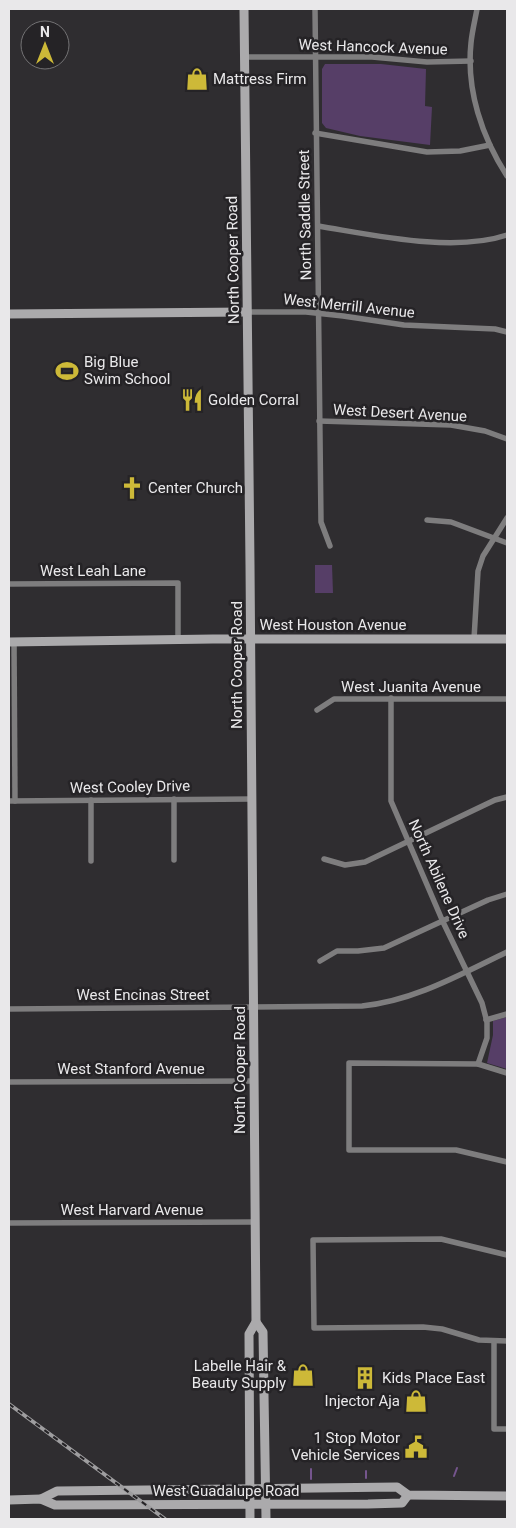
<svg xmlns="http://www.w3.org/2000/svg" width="516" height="1528" font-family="Roboto,sans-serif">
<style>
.green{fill:#563e67}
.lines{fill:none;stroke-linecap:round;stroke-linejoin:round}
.stream{stroke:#75558d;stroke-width:2}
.street{stroke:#7e7d7e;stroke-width:5.5}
.secondary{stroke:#abaaac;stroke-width:9}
.rail-casing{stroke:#9e9d9f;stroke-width:4}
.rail{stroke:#252326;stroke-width:2;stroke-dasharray:5.5;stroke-linecap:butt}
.labels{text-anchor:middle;stroke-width:5;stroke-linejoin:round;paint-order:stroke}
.street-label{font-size:15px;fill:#e9e8ea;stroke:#252326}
.poi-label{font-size:15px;fill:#e9e8ea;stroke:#252326;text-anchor:start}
</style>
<rect width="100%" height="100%" fill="#2f2d30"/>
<!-- green -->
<g class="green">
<polygon points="325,64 381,64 426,69 425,106 432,107 430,145 360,136 326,128 322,123 322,69"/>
<polygon points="315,565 332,565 333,593 315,593"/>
<polygon points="507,1017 507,1069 487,1063 493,1035 493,1021"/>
</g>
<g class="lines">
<!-- stream -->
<g class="stream">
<polyline points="311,1469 311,1479"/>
<polyline points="366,1471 366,1478"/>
<polyline points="454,1476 457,1468"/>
</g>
<!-- street -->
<g class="street">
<polyline points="315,9 321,522 330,546"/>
<path d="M477 9C475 20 472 32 471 43 466 90 482 137 507 176"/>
<polyline points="244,57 372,57 427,62 471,61"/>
<polyline points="315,133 427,152 460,151 490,145"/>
<path d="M318 226C374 235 453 253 507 235"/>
<polyline points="247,312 306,312 343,316 404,325 495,329 507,332"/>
<polyline points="319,421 451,425 485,431 507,439"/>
<polyline points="427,520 451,522 507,543"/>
<polyline points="9,584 178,583 178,640"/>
<polyline points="474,639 478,571 483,556 507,518"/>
<polyline points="14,641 15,801"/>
<polyline points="391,698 391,801 443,922 482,1003 487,1022 487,1038 478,1064"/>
<polyline points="317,710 334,699 507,699"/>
<polyline points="9,801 252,799"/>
<polyline points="324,859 345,865 365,862 495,800 507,797"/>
<polyline points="174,860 174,799"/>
<polyline points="91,861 91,800"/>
<polyline points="320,961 337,951 358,951 384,948 488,900 507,894"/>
<path d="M9 1009 362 1006C414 1001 461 974 507 952"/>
<polyline points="486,1020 507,1014"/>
<polyline points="507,1073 478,1064 349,1063 349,1150 456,1150 507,1162"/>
<polyline points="9,1082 254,1081"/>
<polyline points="9,1223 255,1222"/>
<polyline points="507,1255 441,1239 313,1240 314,1328 423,1327 442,1329 479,1340 507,1341"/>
<polyline points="494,1341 494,1429 507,1429"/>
</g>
<!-- secondary -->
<g class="secondary">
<polyline points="244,9 250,565 256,1322 249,1334 250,1519"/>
<polyline points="9,314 247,312"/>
<polyline points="9,642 213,639 507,639"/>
<polyline points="256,1322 263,1332 266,1519"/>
<polyline points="41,1499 57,1491 397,1487 408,1495 507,1496"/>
<polyline points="9,1500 41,1499 55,1505 368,1504 402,1503 408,1495"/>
</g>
<defs>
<polyline id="rail" points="9,1404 165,1519"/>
</defs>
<!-- rail casing -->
<use href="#rail" class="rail-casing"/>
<!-- rail -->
<use href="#rail" class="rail"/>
</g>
<!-- icons -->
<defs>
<symbol id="shop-bare" viewBox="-9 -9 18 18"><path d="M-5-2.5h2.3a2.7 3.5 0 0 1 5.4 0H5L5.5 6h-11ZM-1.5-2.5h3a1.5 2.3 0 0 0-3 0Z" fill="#cdb938" stroke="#252326" stroke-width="2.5" paint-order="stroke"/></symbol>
<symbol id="stadium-bare" viewBox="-9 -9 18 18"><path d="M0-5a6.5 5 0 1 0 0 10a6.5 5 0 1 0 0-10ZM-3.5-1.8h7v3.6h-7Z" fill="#cdb938" stroke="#252326" stroke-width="2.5" paint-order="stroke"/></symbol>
<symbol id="restaurant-bare" viewBox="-9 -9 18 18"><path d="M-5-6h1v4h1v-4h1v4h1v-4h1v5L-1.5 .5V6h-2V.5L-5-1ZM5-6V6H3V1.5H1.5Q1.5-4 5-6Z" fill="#cdb938" stroke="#252326" stroke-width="2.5" paint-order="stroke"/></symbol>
<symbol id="church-bare" viewBox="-9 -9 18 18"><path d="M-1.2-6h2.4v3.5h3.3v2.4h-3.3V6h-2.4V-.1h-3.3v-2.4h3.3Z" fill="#cdb938" stroke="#252326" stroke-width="2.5" paint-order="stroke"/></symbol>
<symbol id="building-bare" viewBox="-9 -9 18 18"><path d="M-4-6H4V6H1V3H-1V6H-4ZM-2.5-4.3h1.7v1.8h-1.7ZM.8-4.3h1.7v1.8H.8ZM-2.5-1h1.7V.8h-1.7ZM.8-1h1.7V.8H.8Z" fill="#cdb938" stroke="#252326" stroke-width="2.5" paint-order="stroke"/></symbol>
<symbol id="civic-bare" viewBox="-9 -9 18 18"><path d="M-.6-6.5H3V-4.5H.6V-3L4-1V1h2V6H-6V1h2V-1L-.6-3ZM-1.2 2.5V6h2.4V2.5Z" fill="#cdb938" stroke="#252326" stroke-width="2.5" paint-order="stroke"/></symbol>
</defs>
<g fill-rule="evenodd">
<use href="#shop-bare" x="181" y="63" width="32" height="32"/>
<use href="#stadium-bare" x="51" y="355" width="32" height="32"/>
<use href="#restaurant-bare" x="176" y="384" width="32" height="32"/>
<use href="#church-bare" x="116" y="472" width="32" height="32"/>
<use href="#shop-bare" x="287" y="1359" width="32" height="32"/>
<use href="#building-bare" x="349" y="1362" width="32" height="32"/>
<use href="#shop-bare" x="400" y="1385" width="32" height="32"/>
<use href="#civic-bare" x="400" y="1431" width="32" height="32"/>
</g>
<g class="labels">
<!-- street labels -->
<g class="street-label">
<text transform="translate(373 47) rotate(2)" y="5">West Hancock Avenue</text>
<text transform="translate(305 215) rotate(-91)" y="5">North Saddle Street</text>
<text transform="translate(233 260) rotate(-91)" y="5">North Cooper Road</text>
<text transform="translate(349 306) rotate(6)" y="5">West Merrill Avenue</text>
<text transform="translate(400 413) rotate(3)" y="5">West Desert Avenue</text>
<text x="93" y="576">West Leah Lane</text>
<text x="333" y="630">West Houston Avenue</text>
<text transform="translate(237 665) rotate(-90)" y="5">North Cooper Road</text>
<text x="411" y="692">West Juanita Avenue</text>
<text transform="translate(130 787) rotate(-1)" y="5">West Cooley Drive</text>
<text transform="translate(439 879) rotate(66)" y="5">North Abilene Drive</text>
<text x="143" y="1000">West Encinas Street</text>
<text x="131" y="1074">West Stanford Avenue</text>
<text transform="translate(240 1070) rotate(-90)" y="5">North Cooper Road</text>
<text x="132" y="1215">West Harvard Avenue</text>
<text x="226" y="1496">West Guadalupe Road</text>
</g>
<!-- poi labels -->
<g class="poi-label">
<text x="213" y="84">Mattress Firm</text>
<text x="84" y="367">Big Blue<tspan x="84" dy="17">Swim School</tspan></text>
<text x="208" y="405">Golden Corral</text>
<text x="148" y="493">Center Church</text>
<text x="286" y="1371" text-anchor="end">Labelle Hair &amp;<tspan x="286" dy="17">Beauty Supply</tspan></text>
<text x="382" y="1383">Kids Place East</text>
<text x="400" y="1406" text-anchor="end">Injector Aja</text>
<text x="400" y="1443" text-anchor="end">1 Stop Motor<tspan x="400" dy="17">Vehicle Services</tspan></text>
</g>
</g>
<!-- border -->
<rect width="516" height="1528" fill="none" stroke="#e9e8ea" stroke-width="20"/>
<!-- north arrow -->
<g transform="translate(45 45)"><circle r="24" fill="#252326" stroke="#737274"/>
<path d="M0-4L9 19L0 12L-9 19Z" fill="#cdb938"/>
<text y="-8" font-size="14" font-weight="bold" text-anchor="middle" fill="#e9e8ea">N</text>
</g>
</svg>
